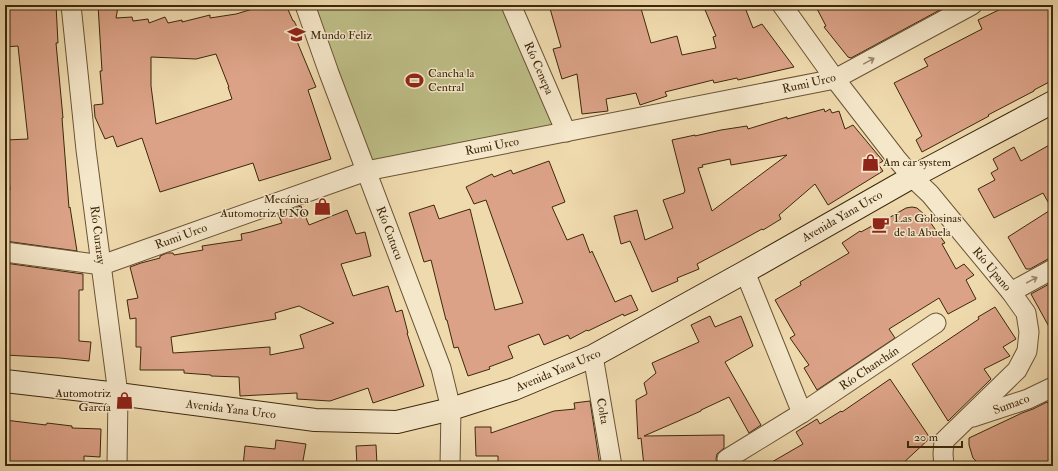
<svg xmlns="http://www.w3.org/2000/svg" width="1058" height="471" font-family="'IM FELL Double Pica',serif">
<style>
.green{fill:#bebe87;stroke:#7e734a}
.building{fill:#dba287;stroke:#3d280c;fill-rule:evenodd}
.lines{fill:none;stroke-linecap:round;stroke-linejoin:round}
.street-casing{stroke:#6a5434;stroke-width:21}
.secondary-casing{stroke:#3d280c;stroke-width:24}
.street{stroke:#f5e7ca;stroke-width:19}
.secondary{stroke:#f5e7ca;stroke-width:22}
.oneway{stroke:#99886b}
.labels{text-anchor:middle;stroke-width:3;stroke-linejoin:round;paint-order:stroke}
.poi-label{font-size:12px;fill:#3d280c;stroke:#f5e7ca;text-anchor:start}
.street-label{font-size:12px;fill:#3d280c;stroke:#f5e7ca}
</style>
<rect width="100%" height="100%" fill="#efdaae"/>
<filter id="stains"><feTurbulence type="fractalNoise" baseFrequency=".005" numOctaves="4"/><feColorMatrix values="0 0 0 0 .2 0 0 0 0 .09 0 0 0 0 .02 0 0 0 .5 -.17"/></filter>
<radialGradient id="worn" r=".72"><stop offset=".6" stop-color="#630" stop-opacity="0"/><stop offset="1" stop-color="#630" stop-opacity=".3"/></radialGradient>
<!-- green -->
<polygon class="green" points="309,5 506,5 559,126 368,165"/>
<!-- building -->
<g class="building">
<polygon points="5,5 56,5 58,43 56,43 63,118 62,118 69,208 70,207 77,251 5,241 5,189 10,190 6,140 28,139 18,46 5,47"/>
<path d="M98 5 118 7 116 18 132 17 133 21 148 19 149 23 165 17 168 23 182 20V22L210 15V18L236 14 256 8 264 5H286L293 21H294L302 37 296 39 316 87 308 90 331 159 259 181 253 163 160 192 142 138 117 147 113 136 105 139 95 117 94 105 103 104 100 71H102ZM216 54 229 87H228L232 99 156 124 151 86V57L196 59Z"/>
<polygon points="549,5 640,5 651,43 677,36 682,55 716,48 713,37 716,36 703,5 744,5 753,28 762,24 794,67 738,80 737,78 714,83 713,80 665,92 667,96 640,105 636,93 606,99 608,111 582,114 577,74 562,79 553,49 561,47"/>
<polygon points="815,5 949,5 851,58 848,57 824,27 826,26"/>
<polygon points="1009,5 1053,5 1053,80 1034,90 1034,91 988,115 989,116 922,152 916,140 922,136 894,83 928,66 924,59 982,29 978,20"/>
<path d="M824 109 825 112 830 109 832 113 839 111 845 129 853 125 883 161 878 164 883 171 828 205 815 184 779 215 781 219 763 230 762 229 733 245 697 264 699 269 677 278 678 281 652 292 630 241 621 244 614 216 637 210 645 240 673 228 663 200 684 193V192L685 191 672 140 695 135V136L721 130 747 126 748 129 787 117V119ZM787 155 712 211 698 168 703 167 702 165 730 159 731 165Z"/>
<polygon points="1053,143 1053,258 1048,259 1030,269 1026,269 1008,237 1052,209 1043,193 994,218 978,189 995,180 991,173 998,169 993,159 1014,147 1021,161"/>
<polygon points="549,161 565,202 552,207 567,240 583,234 590,253 592,251 615,302 631,295 638,310 624,316 623,314 588,331 587,330 570,339 568,335 544,345 539,334 508,346 513,358 489,367 490,369 468,376 458,347 454,348 447,320 446,320 431,260 424,262 409,213 434,205 439,219 470,209 495,310 523,303 486,200 474,204 466,187 492,174 494,177 511,170 513,174"/>
<path d="M301 206 309 225 347 210 356 234 365 232 371 256 341 264 353 296 388 286 396 312 402 310 408 333H407L424 386 373 403 368 388 330 401 297 399V393L240 396 239 377 211 376V375L184 373V370H140L141 347H136V318L130 319 127 300 138 298 130 267 141 263 160 258V256L167 253H173L174 255 203 250 202 246 242 240 241 234 251 232 282 223 278 214ZM299 306 334 323 300 335 304 348 270 355V347L173 353 171 337 276 319 275 313Z"/>
<polygon points="912,207 917,208 925,215 945,243 942,244 956,269 964,264 974,275 966,280 976,299 948,314 939,298 889,329 895,338 817,390 804,368 809,365 790,338 795,335 775,300 801,285 800,282 849,253 842,243 860,231 861,232 879,222 880,223 906,208"/>
<polygon points="5,263 83,274 83,290 79,290 79,341 91,342 89,361 60,358 5,355"/>
<polygon points="1053,282 1053,334 1031,294"/>
<polygon points="995,307 1016,339 1003,347 1010,356 984,369 991,379 948,421 912,364 979,319 978,317"/>
<polygon points="710,316 715,327 741,316 753,346 725,362 761,425 749,433 729,397 701,410 701,411 644,436 724,435 724,448 717,454 716,459 717,463 713,466 695,466 695,464 672,466 644,466 641,438 638,439 636,400 647,394 644,383 656,373 652,363 699,342 691,325"/>
<polygon points="890,379 930,438 900,466 765,466 803,444 796,432 817,419 820,424 841,411 842,412"/>
<polygon points="590,401 600,466 498,466 498,456 476,456 475,427 491,427 491,433 554,411 575,409 574,403"/>
<polygon points="1047,402 1053,409 1053,466 995,466 993,461 983,466 981,466 973,458 969,445 969,438 1022,413 1033,409"/>
<polygon points="5,420 46,425 47,423 72,426 72,428 101,429 100,457 84,456 84,466 5,466"/>
<polygon points="276,440 306,444 302,466 243,466 245,446 275,449"/>
<polygon points="376,445 377,465 357,466 356,446"/>
</g>
<g class="lines">
<defs>
<g id="street">
<polyline points="71,5 86,150 118,394 117,466"/>
<polyline points="305,5 329,73 441,368 451,409 450,466"/>
<polyline points="511,5 566,132"/>
<polyline points="782,5 835,79 896,158 912,177 930,194 1011,292 1026,313 1029,332 1027,351 1017,370 944,441 943,454 944,466"/>
<polyline points="5,252 102,265 366,171 835,79 972,5"/>
<polyline points="745,272 802,413 936,323"/>
<polyline points="1011,292 1053,269"/>
<polyline points="593,356 612,466"/>
<polyline points="973,417 1028,399 1053,387"/>
<polyline points="727,459 802,413"/>
</g>
<polyline id="secondary" points="5,381 118,394 315,420 397,422 451,409 514,389 593,356 745,272 912,177 1053,102"/>
</defs>
<!-- street casing -->
<use href="#street" class="street-casing"/>
<!-- secondary casing -->
<use href="#secondary" class="secondary-casing"/>
<!-- street -->
<use href="#street" class="street"/>
<!-- secondary -->
<use href="#secondary" class="secondary"/>
</g>
<!-- one-way arrows -->
<defs><path id="oneway-shaft" d="M-6 0H5M1.5-3L5.5 0L1.5 3" fill="none" stroke-width="1.6" stroke-linecap="round" stroke-linejoin="round"/></defs>
<g class="oneway">
<use href="#oneway-shaft" transform="translate(869 61) rotate(-29)"/>
<use href="#oneway-shaft" transform="translate(1032 280) rotate(-28)"/>
</g>
<!-- icons -->
<defs>
<symbol id="school-bare" viewBox="-9 -9 18 18"><path d="M0-5L7-2L0 1L-7-2ZM-4 1L0 2.5L4 1V4Q0 6-4 4Z" fill="#8f2418" stroke="#f5e7ca" stroke-width="2.5" paint-order="stroke"/></symbol>
<symbol id="stadium-bare" viewBox="-9 -9 18 18"><path d="M0-5a6.5 5 0 1 0 0 10a6.5 5 0 1 0 0-10ZM-3.5-1.8h7v3.6h-7Z" fill="#8f2418" stroke="#f5e7ca" stroke-width="2.5" paint-order="stroke"/></symbol>
<symbol id="shop-bare" viewBox="-9 -9 18 18"><path d="M-5-2.5h2.3a2.7 3.5 0 0 1 5.4 0H5L5.5 6h-11ZM-1.5-2.5h3a1.5 2.3 0 0 0-3 0Z" fill="#8f2418" stroke="#f5e7ca" stroke-width="2.5" paint-order="stroke"/></symbol>
<symbol id="cafe-bare" viewBox="-9 -9 18 18"><path d="M-5.5-4.5H6V0H3Q3 3.5 0 3.5H-2.5Q-5.5 3.5-5.5 0ZM3-3.2v2h1.7v-2ZM-6 4.5H4V6H-6Z" fill="#8f2418" stroke="#f5e7ca" stroke-width="2.5" paint-order="stroke"/></symbol>
</defs>
<g fill-rule="evenodd">
<use href="#school-bare" x="284" y="22" width="25" height="25"/>
<use href="#stadium-bare" x="402" y="68" width="25" height="25"/>
<use href="#shop-bare" x="858" y="150" width="25" height="25"/>
<use href="#shop-bare" x="310" y="194" width="25" height="25"/>
<use href="#cafe-bare" x="868" y="212" width="25" height="25"/>
<use href="#shop-bare" x="112" y="388" width="25" height="25"/>
</g>
<g class="labels">
<!-- poi labels -->
<g class="poi-label">
<text x="310" y="39">Mundo Feliz</text>
<text x="428" y="77">Cancha la<tspan x="428" dy="14">Central</tspan></text>
<text x="883" y="166">Am car system</text>
<text x="309" y="203" text-anchor="end">Mecánica<tspan x="309" dy="14">Automotriz UNO</tspan></text>
<text x="894" y="222">Las Golosinas<tspan x="894" dy="14">de la Abuela</tspan></text>
<text x="111" y="397" text-anchor="end">Automotriz<tspan x="111" dy="14">García</tspan></text>
</g>
<!-- street labels -->
<g class="street-label">
<text transform="translate(539 68) rotate(66)" y="4">Río Cenepa</text>
<text transform="translate(809 83) rotate(-13)" y="4">Rumi Urco</text>
<text transform="translate(492 146) rotate(-11)" y="4">Rumi Urco</text>
<text transform="translate(842 216) rotate(-30)" y="4">Avenida Yana Urco</text>
<text transform="translate(390 233) rotate(69)" y="4">Río Cutucu</text>
<text transform="translate(98 235) rotate(83)" y="4">Río Curaray</text>
<text transform="translate(181 236) rotate(-20)" y="4">Rumi Urco</text>
<text transform="translate(992 269) rotate(50)" y="4">Río Upano</text>
<text transform="translate(869 368) rotate(-34)" y="4">Río Chanchán</text>
<text transform="translate(558 370) rotate(-23)" y="4">Avenida Yana Urco</text>
<text transform="translate(1011 404) rotate(-20)" y="4">Sumaco</text>
<text transform="translate(231 409) rotate(7)" y="4">Avenida Yana Urco</text>
<text transform="translate(603 411) rotate(80)" y="4">Colta</text>
</g>
</g>
<!-- margin -->
<rect width="1058" height="471" fill="none" stroke="#efdaae" stroke-width="20"/>
<rect x="6" y="6" width="1046" height="459" fill="none" stroke="#3d280c" stroke-width="2"/>
<rect x="10" y="10" width="1038" height="451" fill="none" stroke="#3d280c"/>
<!-- scale -->
<path d="M908 441v6h54v-6" fill="none" stroke="#3d280c" stroke-width="2"/>
<text x="914" y="441" font-size="12" fill="#3d280c" stroke="#f5e7ca" stroke-width="3" paint-order="stroke">20 m</text>
<rect width="100%" height="100%" filter="url(#stains)"/>
<rect width="100%" height="100%" fill="url(#worn)"/>
</svg>
